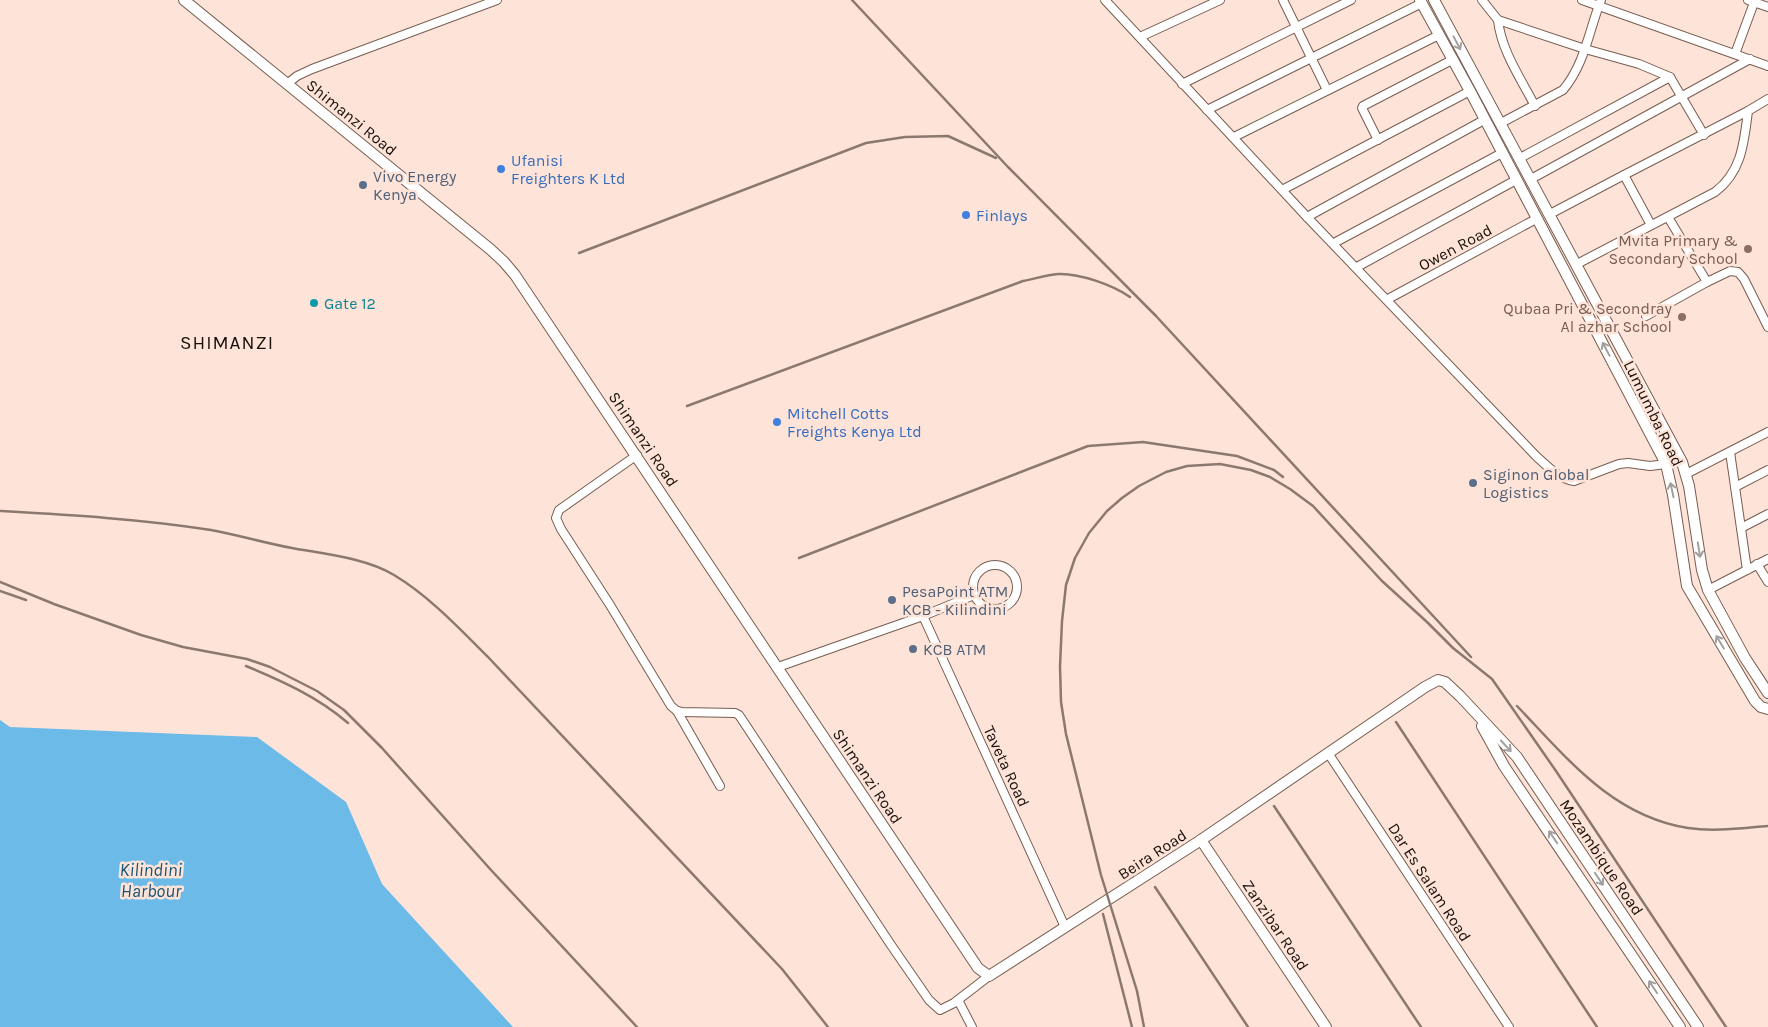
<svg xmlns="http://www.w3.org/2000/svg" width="1768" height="1027" font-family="Karla,sans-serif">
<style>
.water{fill:#6cbae8}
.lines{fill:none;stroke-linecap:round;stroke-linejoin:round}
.street-casing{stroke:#775c50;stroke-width:10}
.secondary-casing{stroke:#775c50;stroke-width:12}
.street{stroke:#fff;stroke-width:8}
.secondary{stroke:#fff;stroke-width:10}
.rail{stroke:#8b7970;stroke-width:2.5}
.oneway{stroke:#a39f9d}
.shop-dot{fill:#3f7fe0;stroke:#fee4d8;stroke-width:2}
.service-dot{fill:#5c6f8a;stroke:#fee4d8;stroke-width:2}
.education-dot{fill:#8d6e63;stroke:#fee4d8;stroke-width:2}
.culture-dot{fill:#0f9aa8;stroke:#fee4d8;stroke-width:2}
.labels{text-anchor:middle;stroke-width:5;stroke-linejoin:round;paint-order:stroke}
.street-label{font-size:16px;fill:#190f0a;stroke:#fee4d8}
.shop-label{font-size:16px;fill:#366cbe;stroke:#fee4d8;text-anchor:start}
.service-label{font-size:16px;fill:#4e5e75;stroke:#fee4d8;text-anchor:start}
.education-label{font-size:16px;fill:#785e54;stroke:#fee4d8;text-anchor:end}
.culture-label{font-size:16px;fill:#0d838f;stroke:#fee4d8;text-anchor:start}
.water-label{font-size:18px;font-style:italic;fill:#165372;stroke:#fee4d8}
.quarter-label{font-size:19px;letter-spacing:1px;fill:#190f0a;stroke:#fee4d8}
</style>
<rect width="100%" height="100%" fill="#fee4d8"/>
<!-- water -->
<polygon class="water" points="0,720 10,727 257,737 346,802 382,884 513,1027 0,1027"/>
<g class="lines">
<defs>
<g id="street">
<path d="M1105 0 1307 217 1536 456C1547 466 1559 479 1574 481L1619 464 1628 463 1650 466 1666 464"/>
<polyline points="1283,0 1327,90"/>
<polyline points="1482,0 1498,20 1585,49 1639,64 1670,77 1704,135"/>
<polyline points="1582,0 1768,66"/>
<polyline points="1748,0 1768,7"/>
<path d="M1498 20C1501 50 1521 79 1535 106"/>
<polyline points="1140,37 1220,0"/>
<polyline points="1735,54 1755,0"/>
<polyline points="287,84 297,76 312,69 497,0"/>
<polyline points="1182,84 1351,0"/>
<polyline points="1207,110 1422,3"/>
<path d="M1501 123 1563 90C1585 64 1589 30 1601 0"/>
<polyline points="1234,137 1439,35"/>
<polyline points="1378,140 1362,108 1363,106 1452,60"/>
<polyline points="1520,158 1670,77"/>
<polyline points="1531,179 1750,59"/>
<polyline points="1282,190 1470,91"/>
<polyline points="1550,214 1624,175"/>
<polyline points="1307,217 1484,120"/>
<polyline points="1668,217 1707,282 1730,271 1738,272 1744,279 1768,327"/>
<polyline points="1651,225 1624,175 1748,111"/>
<polyline points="1334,243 1502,153"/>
<path d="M1577 264 1715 192C1742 172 1744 142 1748 111L1768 99"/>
<polyline points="1357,267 1516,180"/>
<polyline points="1388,299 1536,219"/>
<polyline points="1646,316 1707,282"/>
<polyline points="1730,452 1747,570"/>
<polyline points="637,455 559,510 556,518 561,529 610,605 671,706 677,711 682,712 735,713 739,715 891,945 929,1000 940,1010 954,1003 989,976"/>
<polyline points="1686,474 1768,432"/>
<polyline points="1735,487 1768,470"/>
<polyline points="1741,528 1768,514"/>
<polyline points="1757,564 1768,582"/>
<circle cx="995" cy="587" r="22"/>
<polyline points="1708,590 1768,559"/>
<polyline points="923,616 1065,927"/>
<polyline points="778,667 923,616 974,595"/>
<polyline points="677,711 720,786"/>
<polyline points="1328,753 1509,1027"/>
<polyline points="958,1000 972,1027"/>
</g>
<g id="secondary">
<polyline points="184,0 490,249 504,262 515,275 978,968 989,976 1201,840 1425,687 1438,680 1445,682 1460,696 1517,757 1698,1027"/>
<polyline points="1420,0 1470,91 1666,464 1673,495 1687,586 1755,701 1761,707 1768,709"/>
<polyline points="1434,0 1682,462 1689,486 1702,570 1708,590 1745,658 1768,693"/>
<polyline points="1482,726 1504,766 1680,1027"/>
<polyline points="1201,840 1326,1027"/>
</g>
</defs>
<!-- street casing -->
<use href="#street" class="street-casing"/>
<!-- secondary casing -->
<use href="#secondary" class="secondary-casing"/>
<!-- street -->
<use href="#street" class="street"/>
<!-- secondary -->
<use href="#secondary" class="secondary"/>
<!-- rail -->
<g class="rail">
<polyline points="852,0 1008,167 1156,316 1471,657"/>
<polyline points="579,253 866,143 905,137 948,136 996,158"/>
<path d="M687 406 1023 281C1034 279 1047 275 1058 274 1079 273 1113 285 1130 297"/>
<path d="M0 511C70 515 141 519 211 530 238 535 265 543 292 548 324 554 366 558 394 575 429 596 459 628 488 657L782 969 828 1027"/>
<polyline points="799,558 1088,446 1143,442 1237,456 1274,470 1283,477"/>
<polyline points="0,582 54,604 141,635 183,647 247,659 270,667 317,691 344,710 382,748 491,870 637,1027"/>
<polyline points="0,591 26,600"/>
<path d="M246 666C282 681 318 697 348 723"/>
<path d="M1517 706C1567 758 1612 816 1688 828 1714 832 1742 828 1768 826"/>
<polyline points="1396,722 1597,1027"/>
<polyline points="1274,806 1421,1027"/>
<polyline points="1155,887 1248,1027"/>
<polyline points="1103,914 1132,1027"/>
<polyline points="1144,1027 1137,991 1101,875 1066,734 1061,702 1060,666 1062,621 1066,585 1075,558 1089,533 1107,511 1122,498 1139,486 1166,472 1187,466 1220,464 1251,470 1270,477 1290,489 1313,506 1382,581 1427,622 1453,648 1492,679 1556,771 1726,1027"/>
</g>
</g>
<!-- one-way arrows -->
<defs><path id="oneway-shaft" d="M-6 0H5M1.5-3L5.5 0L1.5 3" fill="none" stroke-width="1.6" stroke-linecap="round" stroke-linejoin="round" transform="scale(1.25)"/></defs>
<g class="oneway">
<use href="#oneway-shaft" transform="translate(1457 43) rotate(62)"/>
<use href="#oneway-shaft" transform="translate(1606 349) rotate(-118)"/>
<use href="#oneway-shaft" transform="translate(1672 490) rotate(-102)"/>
<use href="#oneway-shaft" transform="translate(1699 550) rotate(81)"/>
<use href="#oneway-shaft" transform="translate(1720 642) rotate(-121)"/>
<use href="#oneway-shaft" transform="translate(1506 746) rotate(47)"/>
<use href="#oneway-shaft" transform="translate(1553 837) rotate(-124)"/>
<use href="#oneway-shaft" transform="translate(1599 879) rotate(56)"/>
<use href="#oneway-shaft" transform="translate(1653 987) rotate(-124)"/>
</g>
<!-- markers -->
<g class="shop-dot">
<circle cx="501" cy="169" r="5"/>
<circle cx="966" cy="215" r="5"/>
<circle cx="777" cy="422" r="5"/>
</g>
<g class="service-dot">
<circle cx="363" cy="185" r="5"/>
<circle cx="1473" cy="483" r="5"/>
<circle cx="892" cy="600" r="5"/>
<circle cx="913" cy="649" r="5"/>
</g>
<g class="education-dot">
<circle cx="1748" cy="249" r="5"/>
<circle cx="1682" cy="317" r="5"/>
</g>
<circle class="culture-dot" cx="314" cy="303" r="5"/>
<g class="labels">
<!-- street labels -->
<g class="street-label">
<text transform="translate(352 117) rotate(39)" y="6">Shimanzi Road</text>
<text transform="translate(1455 247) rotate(-28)" y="6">Owen Road</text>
<text transform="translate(1654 413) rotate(64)" y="6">Lumumba Road</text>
<text transform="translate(644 439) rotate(56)" y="6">Shimanzi Road</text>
<text transform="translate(1007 766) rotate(65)" y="6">Taveta Road</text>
<text transform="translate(868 776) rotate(56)" y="6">Shimanzi Road</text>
<text transform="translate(1152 854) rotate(-33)" y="6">Beira Road</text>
<text transform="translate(1602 857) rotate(56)" y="6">Mozambique Road</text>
<text transform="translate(1430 882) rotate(57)" y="6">Dar Es Salam Road</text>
<text transform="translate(1276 925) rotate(56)" y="6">Zanzibar Road</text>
</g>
<!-- shop labels -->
<g class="shop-label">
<text x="511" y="166">Ufanisi<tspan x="511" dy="18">Freighters K Ltd</tspan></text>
<text x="976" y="221">Finlays</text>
<text x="787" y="419">Mitchell Cotts<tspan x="787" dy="18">Freights Kenya Ltd</tspan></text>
</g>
<!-- service labels -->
<g class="service-label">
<text x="373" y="182">Vivo Energy<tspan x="373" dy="18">Kenya</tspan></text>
<text x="1483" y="480">Siginon Global<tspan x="1483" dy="18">Logistics</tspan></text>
<text x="902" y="597">PesaPoint ATM<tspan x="902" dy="18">KCB - Kilindini</tspan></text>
<text x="923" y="655">KCB ATM</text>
</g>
<!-- education labels -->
<g class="education-label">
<text x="1738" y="246">Mvita Primary &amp;<tspan x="1738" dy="18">Secondary School</tspan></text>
<text x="1672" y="314">Qubaa Pri &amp; Secondray<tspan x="1672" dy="18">Al azhar School</tspan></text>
</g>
<!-- culture labels -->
<g class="culture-label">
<text x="324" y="309">Gate 12</text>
</g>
<!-- water labels -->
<g class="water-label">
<text x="151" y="876">Kilindini<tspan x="151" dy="21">Harbour</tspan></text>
</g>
<!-- quarter labels -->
<g class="quarter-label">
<text x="227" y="349">SHIMANZI</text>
</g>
</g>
</svg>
